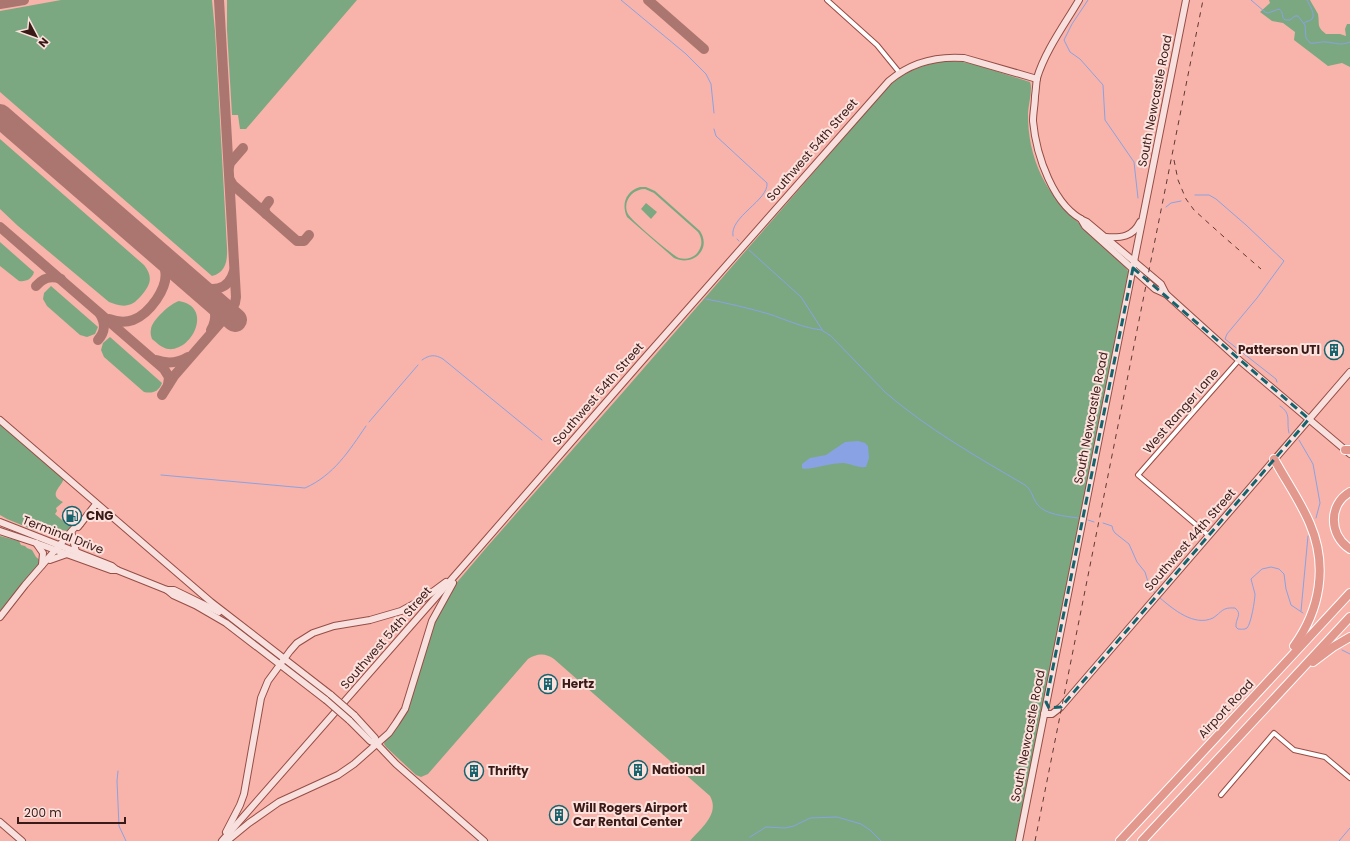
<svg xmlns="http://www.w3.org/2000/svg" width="1350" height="841" font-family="Poppins,sans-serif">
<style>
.green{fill:#7ca881;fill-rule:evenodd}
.water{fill:#89a2e3}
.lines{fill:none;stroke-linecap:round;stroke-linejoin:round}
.stream{stroke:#89a2e3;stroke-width:1}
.taxiway{stroke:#ac7670;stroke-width:10}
.runway{stroke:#ac7670;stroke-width:24}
.street-casing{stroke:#974c44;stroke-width:6}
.secondary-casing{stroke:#974c44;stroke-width:8}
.highway-casing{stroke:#fff;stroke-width:10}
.street{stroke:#fff;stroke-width:4}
.secondary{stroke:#f7e0dd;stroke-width:6}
.highway{stroke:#e3988e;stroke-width:8}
.rail{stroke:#603935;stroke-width:1;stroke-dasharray:5 5;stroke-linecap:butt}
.secondary-bridge-casing{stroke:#974c44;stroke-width:8;stroke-linecap:butt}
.secondary-bridge{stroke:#f7e0dd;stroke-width:6}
.marked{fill:none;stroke:#16636d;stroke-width:3;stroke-dasharray:8 5;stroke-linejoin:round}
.labels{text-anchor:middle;stroke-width:4;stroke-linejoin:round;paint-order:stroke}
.street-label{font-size:12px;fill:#3a1a17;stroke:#fce1dd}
.poi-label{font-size:12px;font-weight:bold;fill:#3a1a17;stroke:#fce1dd;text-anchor:start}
</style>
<rect width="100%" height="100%" fill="#f8b4ab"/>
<!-- green -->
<g class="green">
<path d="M61 0H212L215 31 226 229C226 246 233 271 212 276L0 92V11Z"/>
<polygon points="227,0 357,0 246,129 240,129 238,115 232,115 227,30"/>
<path d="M1269 0H1310C1312 4 1316 10 1318 14 1320 25 1316 26 1326 34H1340L1346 36 1345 29 1347 24H1350V67L1342 63 1328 66 1294 40 1295 32 1283 23 1272 21 1260 12 1270 3Z"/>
<path d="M950 61 963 62 977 65 1030 82C1033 89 1028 106 1028 115 1028 125 1029 135 1031 145 1041 191 1067 213 1100 242 1108 250 1117 257 1124 265L1128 271 1129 280 1017 841H690C701 828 720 814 710 796L554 659C546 653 537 653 528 659L428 774 421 777 416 775 386 747 384 744 385 739 397 725 433 624 453 587 486 548 624 391 886 89C904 71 925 63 950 61Z"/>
<path d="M0 139 144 265C154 278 150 285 141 296 137 300 134 304 128 305 122 307 115 304 109 302L18 226 0 209Z"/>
<path d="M640 187H646L655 191 700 231C712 249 693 267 674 258L627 217C621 204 626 191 640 187ZM645 189 654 193 698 232C702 238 703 245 698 252 694 258 686 260 679 258 673 256 631 220 628 214 622 202 632 189 645 189Z"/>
<polygon points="646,203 657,212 651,219 641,209"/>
<path d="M0 242 34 272C32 279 26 282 19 281L0 266Z"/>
<polygon points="51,286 98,327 95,334 87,337 80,335 47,306 43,299 44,293"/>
<path d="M179 301C214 307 192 352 168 349 162 348 157 343 152 339 151 336 150 333 151 329 152 320 171 303 179 301Z"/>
<path d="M110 337 162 383C159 391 153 394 144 392L104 357 101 350 103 343Z"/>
<path d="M0 423 64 479C60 488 48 495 63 502L56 508 57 511 55 514 68 525 71 523 78 515 80 517 67 531 62 530 52 533 48 530 43 531 39 529 36 531 7 519 0 515Z"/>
<polygon points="0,536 19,541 21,545 25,546 27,548 32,550 36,557 41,561 0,611"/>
</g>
<!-- water -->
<path class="water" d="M858 441 865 443 868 446 869 458 866 467C858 468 852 464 844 463 830 463 817 468 804 469L802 468V464L810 458 826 455 845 442Z"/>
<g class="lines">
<!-- stream -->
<g class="stream">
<polyline points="621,0 686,54 706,74 711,84 714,113"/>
<polyline points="1088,0 1072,24 1064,40 1070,52 1080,59 1103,85 1105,120 1134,162 1138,198"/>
<path d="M1251 0 1265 12 1268 13 1279 9C1284 12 1281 17 1285 20H1290L1295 16H1298L1305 25 1306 38 1310 43C1316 44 1321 41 1327 42 1335 43 1341 46 1350 42"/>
<path d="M1304 23C1306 21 1311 21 1312 19 1316 14 1309 5 1307 0"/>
<path d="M714 129 716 136 767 183C769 200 729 217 733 236"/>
<polyline points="1195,195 1209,195 1216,199 1246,225 1284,261 1257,298 1227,334 1225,339 1276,379 1277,382"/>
<polyline points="1166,207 1171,203 1181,201"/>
<polyline points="737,239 739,241"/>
<path d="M749 250 801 297 823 331 831 336 886 393C928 429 977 457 1025 485 1032 490 1032 497 1037 504 1045 515 1065 516 1078 518"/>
<path d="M706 299C727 303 748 308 769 314 787 320 803 328 822 330"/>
<path d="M422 360C429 355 435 354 443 359L542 440"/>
<path d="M1280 406C1292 414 1286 420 1289 433"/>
<polyline points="369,422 418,365"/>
<polyline points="1299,440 1313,464 1320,503 1316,518"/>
<path d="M161 475 305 488C334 475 349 451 366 426"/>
<polyline points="1088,520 1094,522"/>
<polyline points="1103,523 1112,526 1113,530 1115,533 1129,544 1137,562 1145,572 1149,585 1155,593"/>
<path d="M1160 598C1173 609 1194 627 1213 618 1222 612 1222 607 1235 608 1243 614 1235 619 1236 627L1238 629C1241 629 1244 630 1247 628 1251 624 1255 600 1255 594 1254 589 1252 584 1251 579L1262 569 1271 567 1279 569 1284 574 1286 589 1291 605 1303 613"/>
<polyline points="1301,611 1308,536"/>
<polyline points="1342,650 1350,654"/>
<polyline points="118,771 117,781 119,826 126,841"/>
<polyline points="750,837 766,827 785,828 794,826 810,818 837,817 861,824 870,830 881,841"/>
<polyline points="1339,841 1350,828"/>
</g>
<!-- taxiway -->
<g class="taxiway">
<polyline points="648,0 704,49"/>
<polyline points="0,4 24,0"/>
<polyline points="229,167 230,163 243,148"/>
<polyline points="230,180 233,185 297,241 304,241 309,235"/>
<polyline points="266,214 264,208 269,201"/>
<polyline points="0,227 164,369 169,377 168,385"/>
<path d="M194 284C211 292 228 292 234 271"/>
<path d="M36 286C43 278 50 275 61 279"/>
<path d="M206 294C215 305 219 317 211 330"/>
<path d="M109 319C117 322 125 323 133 320 149 314 169 288 165 270 163 258 155 251 146 243"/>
<path d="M98 340C105 332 106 324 100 314"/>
<path d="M156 360C167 364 178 363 188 357"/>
<polyline points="162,395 174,376 228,314 235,303 236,297 219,0"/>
</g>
<!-- runway -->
<polyline class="runway" points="0,116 235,320"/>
<defs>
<g id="street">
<polyline points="827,0 877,45 899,72"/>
<polyline points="1208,535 1138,475 1239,360"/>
<polyline points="1221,795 1274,733 1294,750 1325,757 1350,778"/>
</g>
<g id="secondary">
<path d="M1079 0C1065 24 1045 51 1037 78 1036 84 1036 90 1035 96 1035 104 1033 113 1033 121 1036 154 1053 208 1087 222L1161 284 1166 294"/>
<polyline points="1081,219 1085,226 1155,289 1166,294 1239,360 1350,454"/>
<path d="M1106 237C1121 238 1133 237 1140 222"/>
<polyline points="0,420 211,602 331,695"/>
<polyline points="0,522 112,566 117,570 167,590 174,590 219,612"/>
<polyline points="78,527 96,504"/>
<polyline points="0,531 36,543 111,570 117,570"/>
<polyline points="72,535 76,552"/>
<polyline points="36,543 43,553 42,565"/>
<polyline points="50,560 67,554"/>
<polyline points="167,590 173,595 195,605 226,623 326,700"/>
<polyline points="0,617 25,585 76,526 80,524"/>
<polyline points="1044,714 1052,714 1061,707 1350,372"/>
<polyline points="354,715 375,738 377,744"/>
<polyline points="349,720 370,741 377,744 396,764 484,841"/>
<polyline points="0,822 22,841"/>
<polyline points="226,832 240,805 244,794 261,698 268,681 290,651 297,643 313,633 334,626 370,620 401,611 423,599 446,582"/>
<path d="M222 841 458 572 641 362 889 81C911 62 936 56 964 58L1037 79"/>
<polyline points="227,841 249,823 279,802 338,775 354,764 389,733 396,723 405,709 432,621 453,583"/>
<polyline points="1019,841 1186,0"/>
</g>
<g id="highway">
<polyline points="1345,450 1350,450"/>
<path d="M1274 459C1286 481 1301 502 1310 524 1328 566 1320 610 1294 646"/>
<path d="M1350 492C1328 505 1329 535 1350 549"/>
<polyline points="1313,662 1333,647 1350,637"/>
<polyline points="1120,841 1350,593"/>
<polyline points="1142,841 1350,617"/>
</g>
</defs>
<!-- street casing -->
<use href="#street" class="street-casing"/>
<!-- secondary casing -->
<use href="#secondary" class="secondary-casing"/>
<!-- highway casing -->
<use href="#highway" class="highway-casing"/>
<!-- street -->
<use href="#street" class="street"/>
<!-- secondary -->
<use href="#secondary" class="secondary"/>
<!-- highway -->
<use href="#highway" class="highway"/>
<!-- rail -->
<g class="rail">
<polyline points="1174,160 1178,180 1186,199 1194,210 1224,237 1261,269"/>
<polyline points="1035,841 1203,0"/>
</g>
<defs>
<g id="secondary-bridge">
<polyline points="331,695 354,715"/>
<polyline points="326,700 349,720"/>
</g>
</defs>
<!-- secondary-bridge casing -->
<use href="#secondary-bridge" class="secondary-bridge-casing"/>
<!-- secondary-bridge -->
<use href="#secondary-bridge" class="secondary-bridge"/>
</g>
<!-- marked area -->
<path class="marked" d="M1133 268 1309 419 1061 707 1049 708 1046 702Z"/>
<!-- icons -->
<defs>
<symbol id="building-ring" viewBox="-11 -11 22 22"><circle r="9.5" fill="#fce1dd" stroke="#16636d" stroke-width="1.5"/><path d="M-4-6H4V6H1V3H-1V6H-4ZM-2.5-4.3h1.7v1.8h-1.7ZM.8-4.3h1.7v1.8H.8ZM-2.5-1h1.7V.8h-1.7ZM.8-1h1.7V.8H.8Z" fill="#16636d"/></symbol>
<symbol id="fuel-ring" viewBox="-11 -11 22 22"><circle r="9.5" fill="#fce1dd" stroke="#16636d" stroke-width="1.5"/><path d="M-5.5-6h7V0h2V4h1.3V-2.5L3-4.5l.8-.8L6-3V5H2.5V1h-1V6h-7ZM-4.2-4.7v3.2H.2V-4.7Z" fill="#16636d"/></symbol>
</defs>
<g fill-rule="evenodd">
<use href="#building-ring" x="1323" y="339" width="22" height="22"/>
<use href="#fuel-ring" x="61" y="505" width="22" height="22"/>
<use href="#building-ring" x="537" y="673" width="22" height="22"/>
<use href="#building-ring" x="627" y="759" width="22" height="22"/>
<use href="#building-ring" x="463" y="760" width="22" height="22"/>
<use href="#building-ring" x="548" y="804" width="22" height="22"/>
</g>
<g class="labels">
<!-- street labels -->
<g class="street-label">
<text transform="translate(1155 101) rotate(-79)" y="4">South Newcastle Road</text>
<text transform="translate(812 150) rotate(-49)" y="4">Southwest 54th Street</text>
<text transform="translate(598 394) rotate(-49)" y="4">Southwest 54th Street</text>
<text transform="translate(1181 411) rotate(-49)" y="4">West Ranger Lane</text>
<text transform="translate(1091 418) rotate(-79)" y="4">South Newcastle Road</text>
<text transform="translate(63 535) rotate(21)" y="4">Terminal Drive</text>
<text transform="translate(1190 540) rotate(-49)" y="4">Southwest 44th Street</text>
<text transform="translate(386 638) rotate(-49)" y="4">Southwest 54th Street</text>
<text transform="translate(1226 709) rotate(-47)" y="4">Airport Road</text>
<text transform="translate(1028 736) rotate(-79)" y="4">South Newcastle Road</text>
</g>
<!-- poi labels -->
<g class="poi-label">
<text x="1320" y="354" text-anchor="end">Patterson UTI</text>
<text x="86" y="520">CNG</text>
<text x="562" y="688">Hertz</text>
<text x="652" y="774">National</text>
<text x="488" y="775">Thrifty</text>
<text x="573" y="812">Will Rogers Airport<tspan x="573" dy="14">Car Rental Center</tspan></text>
</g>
</g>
<!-- north arrow -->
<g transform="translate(36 36) rotate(131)" stroke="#fce1dd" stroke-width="3" paint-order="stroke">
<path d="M0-3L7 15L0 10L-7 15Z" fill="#3a1a17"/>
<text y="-6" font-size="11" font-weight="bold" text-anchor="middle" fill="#3a1a17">N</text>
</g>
<!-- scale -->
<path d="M18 817v6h107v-6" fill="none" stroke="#3a1a17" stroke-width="2"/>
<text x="24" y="817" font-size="12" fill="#3a1a17" stroke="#fce1dd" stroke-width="3" paint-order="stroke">200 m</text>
</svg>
